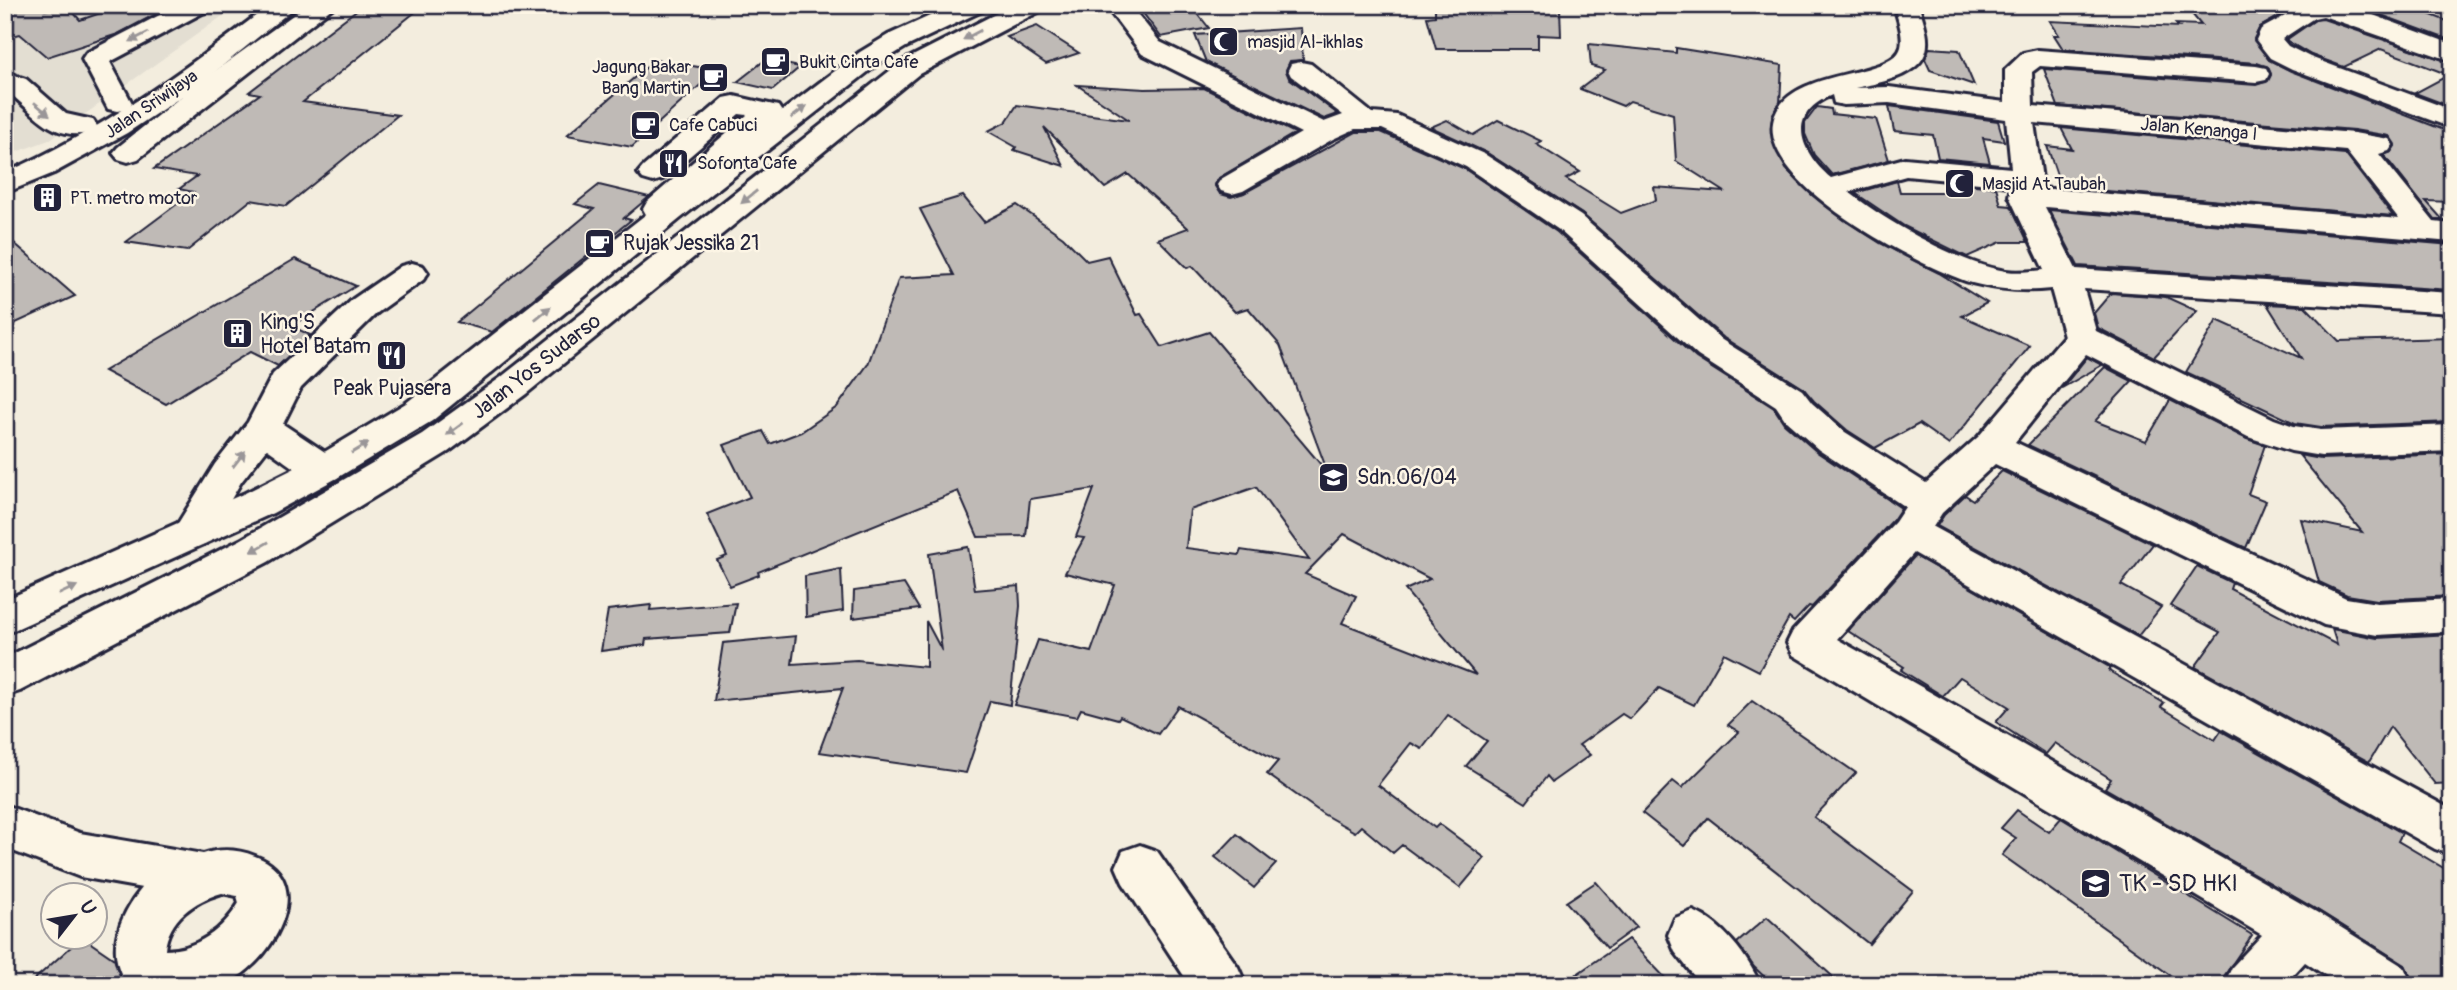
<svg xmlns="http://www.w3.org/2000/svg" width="2457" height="990" font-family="Pangolin,sans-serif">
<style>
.built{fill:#e3ded2}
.building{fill:#bfbab6;stroke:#22223b;stroke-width:2;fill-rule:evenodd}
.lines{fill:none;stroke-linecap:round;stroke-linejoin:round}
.minor-casing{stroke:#22223b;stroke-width:6}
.major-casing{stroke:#22223b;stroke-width:6}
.minor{fill:#fcf5e5;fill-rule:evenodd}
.major{fill:#fcf5e5;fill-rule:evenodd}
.oneway{fill:#9a9698}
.labels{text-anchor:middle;stroke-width:5;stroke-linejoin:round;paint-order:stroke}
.far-poi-label{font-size:18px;fill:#22223b;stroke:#fcf5e5;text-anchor:start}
.far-street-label{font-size:18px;fill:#22223b;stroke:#fcf5e5}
.poi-label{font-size:21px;fill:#22223b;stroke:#fcf5e5;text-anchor:start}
.street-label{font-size:21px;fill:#22223b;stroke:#fcf5e5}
.near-poi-label{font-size:24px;fill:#22223b;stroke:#fcf5e5;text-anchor:start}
</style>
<rect width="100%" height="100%" fill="#f3edde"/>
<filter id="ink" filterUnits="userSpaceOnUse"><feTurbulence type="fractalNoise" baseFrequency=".0143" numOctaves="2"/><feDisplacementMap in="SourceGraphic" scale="14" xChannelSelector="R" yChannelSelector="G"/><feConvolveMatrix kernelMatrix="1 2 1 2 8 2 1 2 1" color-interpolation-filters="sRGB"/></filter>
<g filter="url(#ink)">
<!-- built -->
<polygon class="built" points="5,5 238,5 49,140 5,156"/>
<!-- building -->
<g class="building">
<polygon points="5,5 41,5 45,10 67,5 80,20 124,5 173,5 118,34 47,57 20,34 5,38"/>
<polygon points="363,5 424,5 303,102 398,115 286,206 251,200 187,251 126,242 193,192 179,189 197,176 154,169 260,94 249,92"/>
<polygon points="1137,5 1191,5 1209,28 1161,37"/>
<polygon points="1435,5 1560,8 1561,36 1538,35 1538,49 1436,49 1427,17 1435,16"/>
<polygon points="2354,5 2394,5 2410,11 2416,9 2452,23 2452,41"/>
<polygon points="2188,9 2283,14 2260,27 2254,39 2269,60 2291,71 2452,133 2452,202 2426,201 2443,220 2435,220 2384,155 2391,152 2395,146 2389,136 2354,130 2058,106 2044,69 2256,85 2268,81 2271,75 2268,67 2257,63 2063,49 2054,35 2059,35 2050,21 2179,27 2176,24 2201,25"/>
<polygon points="2323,19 2452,63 2452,107 2415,93 2449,75 2381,49 2344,67 2311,55 2286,40 2315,20"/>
<polygon points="1037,26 1079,53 1046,64 1007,37"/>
<polygon points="1301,28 1303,60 1290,61 1286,71 1289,78 1338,114 1324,119 1206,62 1195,35"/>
<polygon points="1589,44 1676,53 1676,48 1782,65 1780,103 1772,115 1772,140 1786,169 1812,195 1844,220 1880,243 1939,273 1987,303 1962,316 2030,346 1949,445 1919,424 1875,448 1847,430 1814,401 1803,388 1724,338 1582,214 1487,153 1431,127 1447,120 1473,135 1498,120 1541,141 1536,144 1580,172 1566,179 1621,213 1656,200 1654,187 1725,192 1676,161 1673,114 1630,101 1623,106 1580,89 1605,70 1591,66"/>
<polygon points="1929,48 1959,50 1974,85 1930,70 1925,59"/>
<polygon points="655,60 717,70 632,147 567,135"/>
<polygon points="765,60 800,67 773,90 737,82"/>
<path d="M1077 85 1145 89 1204 88 1295 133 1219 178 1215 186 1220 194 1231 197 1244 193 1356 132H1381L1465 169 1557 232 1696 358 1774 408 1784 423 1817 452 1901 508 1893 520 1812 607 1809 606 1794 622 1789 618 1759 671 1724 653 1694 705 1659 688 1630 719 1622 714 1579 745 1590 755 1552 782 1547 776 1526 803 1466 766 1487 741 1448 715 1422 749 1411 743 1378 785 1435 828 1439 824 1485 858 1460 888 1402 845 1393 853 1361 826 1355 832 1323 814 1267 774 1278 761 1178 706 1158 734 1120 716 1118 719 1081 709 1077 717 1014 705 1038 640 1091 652 1115 585 1065 573 1084 538 1076 537 1094 489 1030 499 1026 536 978 537 958 491 758 572 759 575 730 586 717 560 727 556 707 514 750 497 724 445 763 431 770 444 801 432 837 407 868 364 899 278 954 275 920 209 963 196 984 222 1017 205 1063 237 1087 261 1108 256 1137 315 1141 314 1162 347 1209 332 1328 473 1280 345 1248 308 1235 312 1192 266 1187 268 1158 239 1188 228 1128 174 1105 188 1044 127 1064 166 1014 150 1016 147 988 131 1006 122 1017 105 1129 120ZM1256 487 1309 560 1241 550 1239 555 1186 548 1190 510ZM1344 534 1430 579 1405 590 1476 675 1342 623 1356 596 1305 574Z"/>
<polygon points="1889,106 1998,121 2004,141 1983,138 1990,163 1938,158 1933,135 1894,131"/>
<polygon points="1817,107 1831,109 1832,114 1876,119 1889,160 1832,175 1814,155 1805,134 1805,123"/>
<polygon points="2061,128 2345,154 2393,216 2061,187 2047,146 2072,149"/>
<polygon points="1897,181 1900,192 1946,192 1943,182 1996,187 2001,205 2011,206 2028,242 2001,242 1967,257 1904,226 1855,193"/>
<polygon points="599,185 649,197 624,218 631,220 492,332 457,322 594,209 575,204"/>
<polygon points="2049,210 2452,245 2452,290 2078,266"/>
<polygon points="5,235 75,296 5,328"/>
<polygon points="295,259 356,286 291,326 310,335 278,366 250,352 166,404 104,371"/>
<polygon points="2111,293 2166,297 2197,311 2154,357 2098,328 2094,313"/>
<polygon points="2267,304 2305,306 2339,341 2452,338 2452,422 2321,427 2295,423 2186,372 2217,320 2301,358"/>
<polygon points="2087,357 2102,365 2062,388"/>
<polygon points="2105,367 2132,381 2095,421 2146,441 2170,400 2247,439 2265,445 2248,494 2266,501 2246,548 2028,445"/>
<polygon points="2452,454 2452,596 2377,600 2347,595 2319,582 2301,519 2362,532 2299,455 2321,459"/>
<polygon points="2002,471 2153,544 2121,585 2161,607 2138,636 1937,526 1944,515 1965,495 1973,500"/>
<polygon points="968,547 975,590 1019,586 1020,606 1010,705 990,701 966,773 819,752 843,688 714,701 723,643 796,636 792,664 857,660 926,667 926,621 942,651 929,554"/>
<polygon points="1915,556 2111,668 2109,671 2164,703 2161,707 2215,740 2221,731 2402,833 2398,841 2452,873 2452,985 2414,985 2405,965 2319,911 2105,788 2111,779 2055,743 2046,754 1996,722 2009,707 1960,677 1943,696 1901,670 1904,667 1848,631"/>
<polygon points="2197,566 2232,583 2230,589 2337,645 2332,629 2377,638 2452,634 2452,783 2435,784 2390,727 2369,762 2195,667 2220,632 2170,606"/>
<polygon points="841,569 843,611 806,617 805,576"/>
<polygon points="904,584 919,609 853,618 854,591"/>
<polygon points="736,603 730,633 646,639 645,645 601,651 608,610 651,605 650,610"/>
<polygon points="1752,701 1856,773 1814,817 1913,891 1869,944 1708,818 1684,846 1642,813 1673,781 1682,788 1739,732 1728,725"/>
<polygon points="2017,810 2049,832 2061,818 2252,935 2218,985 2184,985 2002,855 2016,838 2001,828"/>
<polygon points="1237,834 1276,864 1254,888 1215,857"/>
<polygon points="1596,882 1636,927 1607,948 1566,902"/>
<polygon points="1767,917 1842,985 1773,985 1754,967 1737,943"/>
<polygon points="82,937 114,959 125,985 28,985"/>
<polygon points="1628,939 1672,985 1561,985"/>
</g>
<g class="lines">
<defs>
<g id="minor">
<polygon points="179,5 211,5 208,10 110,62 132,103 128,109 118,111 108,109 82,59 86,53"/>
<polygon points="307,5 336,5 138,159 128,162 118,159 113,153 118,147 182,96 170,94 166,88 170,82 180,80 201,81"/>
<path d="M1105 5H1130L1160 42 1324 122 1343 115 1291 76 1288 70 1291 64 1301 62 1311 64 1372 113 1397 115 1486 155 1581 216 1722 340 1802 390 1812 403 1845 432 1926 483 1978 437 2064 336 2051 289C2023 292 2000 290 1972 283 1922 268 1750 181 1775 115 1793 67 1893 79 1901 47 1904 34 1897 18 1894 5H1919C1922 18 1928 31 1927 44 1926 76 1878 83 1855 88L1889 87 2005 102V70L2023 53 2038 50 2256 66 2266 68 2269 74 2266 80 2256 82 2040 66 2032 72 2033 106 2354 133 2389 139 2393 145 2389 151 2379 154 2434 222 2452 224V242L2045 207 2076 269 2452 293V313L2084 289 2096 331 2274 419 2294 426 2321 430 2452 425V451L2321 456 2291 451 2248 437 2086 354 2015 442 2346 598 2377 603 2452 599V631L2377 635 2324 625 1995 464 1942 513 1933 527 2452 810V855L2435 849 1914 553 1837 639 2318 913 2404 967 2412 985H2340L2305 962 2284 985H2224L2232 967 2262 935 1793 655 1787 643 1793 631 1895 522 1905 507 1819 450 1786 421 1776 406 1698 356 1559 230 1466 167 1382 129H1355L1333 139 1243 191 1232 194 1221 191 1217 185 1221 179 1301 133 1142 54ZM1832 95 1834 103 1844 105 1889 103 2006 119 2011 168 1905 158 1831 178C1800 152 1785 114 1832 95ZM2034 123 2346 151 2399 219 2040 188 2042 179ZM1906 176 2011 186 2009 196 2044 270C2032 271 2019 273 2006 271 1960 264 1885 221 1849 192Z"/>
<polygon points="2305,5 2346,5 2452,44 2452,61 2323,16 2314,18 2282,39 2288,46 2310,57 2452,110 2452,128 2292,69 2270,58 2256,40 2261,29"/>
<path d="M5 72 26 79 66 114 93 120 97 126 93 132C50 143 35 111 5 90Z"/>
<polygon points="734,96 778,106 782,112 680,206 683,211 679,218 668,220 647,216 643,209 647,202 747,115 739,114 663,179 653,182 643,179 638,173 643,167 724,98"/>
<path d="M412 263 423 266 428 273 423 280 377 313 301 388 283 424 337 460 343 469 337 478C310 486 289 463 267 449L241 482 206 543 192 548 178 543 172 533 215 464 248 422 273 374 353 299 401 266Z"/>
<path d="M5 805 80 833 203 854C221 848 237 849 255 856 324 882 266 973 220 985 213 987 202 985 193 985 172 985 150 985 128 985 104 953 119 916 142 888L80 877 5 848ZM222 893 237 896 239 903C224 929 196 950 165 950 168 919 194 901 222 893Z"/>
<polygon points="1140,845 1157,851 1238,967 1246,985 1190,985 1123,883 1116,867 1123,851"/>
<path d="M1693 911C1722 923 1748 956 1760 985H1701L1675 952 1668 935 1675 918Z"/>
</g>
<g id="major">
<path d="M270 5H298L196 87 127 133 54 173 5 193V173C102 131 186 69 270 5Z"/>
<polygon points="954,5 987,5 984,10 906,47 878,64 681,218 432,421 337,478 273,513 5,634 5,600 245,493 311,460 406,403 659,204 860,52 888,35"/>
<polygon points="1013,5 1045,5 1042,10 919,74 526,394 448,452 268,562 20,691 5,696 5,658 240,540 422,434 500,378 901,62"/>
</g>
</defs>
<!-- minor casing -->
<use href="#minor" class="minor-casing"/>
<!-- major casing -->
<use href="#major" class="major-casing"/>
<!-- minor -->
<use href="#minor" class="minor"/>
<!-- major -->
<use href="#major" class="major"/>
</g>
<!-- one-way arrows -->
<defs><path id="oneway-solid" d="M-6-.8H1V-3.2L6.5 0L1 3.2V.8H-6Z" transform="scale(1.75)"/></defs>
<g class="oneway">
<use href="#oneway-solid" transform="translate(972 35) rotate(152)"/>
<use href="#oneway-solid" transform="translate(139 37) rotate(153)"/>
<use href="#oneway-solid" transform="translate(42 109) rotate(40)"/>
<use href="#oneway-solid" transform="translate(799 112) rotate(-38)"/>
<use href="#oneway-solid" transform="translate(749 197) rotate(141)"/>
<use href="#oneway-solid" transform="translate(543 313) rotate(-39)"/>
<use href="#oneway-solid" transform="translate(455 429) rotate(144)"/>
<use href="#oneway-solid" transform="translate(360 448) rotate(-31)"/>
<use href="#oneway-solid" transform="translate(239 459) rotate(-52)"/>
<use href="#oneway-solid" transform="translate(260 547) rotate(150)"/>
<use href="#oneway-solid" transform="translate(68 590) rotate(-25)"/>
</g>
</g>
<!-- icons -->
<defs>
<symbol id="mosque-square" viewBox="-11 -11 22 22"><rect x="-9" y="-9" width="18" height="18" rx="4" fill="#22223b" stroke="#fcf5e5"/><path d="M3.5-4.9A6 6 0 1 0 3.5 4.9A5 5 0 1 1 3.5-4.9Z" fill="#fff"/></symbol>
<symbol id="cafe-square" viewBox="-11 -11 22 22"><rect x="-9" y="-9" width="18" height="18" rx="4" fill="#22223b" stroke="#fcf5e5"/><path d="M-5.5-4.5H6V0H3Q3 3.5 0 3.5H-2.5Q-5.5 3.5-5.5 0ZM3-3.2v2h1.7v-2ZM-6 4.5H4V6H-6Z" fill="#fff"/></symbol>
<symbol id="restaurant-square" viewBox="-11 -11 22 22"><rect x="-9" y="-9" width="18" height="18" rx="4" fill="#22223b" stroke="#fcf5e5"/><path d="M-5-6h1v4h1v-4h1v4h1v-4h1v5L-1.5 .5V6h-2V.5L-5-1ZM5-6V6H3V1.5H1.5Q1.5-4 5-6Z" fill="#fff"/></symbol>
<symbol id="building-square" viewBox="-11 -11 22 22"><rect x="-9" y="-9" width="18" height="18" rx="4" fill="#22223b" stroke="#fcf5e5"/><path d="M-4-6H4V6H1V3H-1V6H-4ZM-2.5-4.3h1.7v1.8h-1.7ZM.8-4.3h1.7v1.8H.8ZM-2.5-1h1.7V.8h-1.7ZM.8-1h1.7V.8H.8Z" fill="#fff"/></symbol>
<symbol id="school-square" viewBox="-11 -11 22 22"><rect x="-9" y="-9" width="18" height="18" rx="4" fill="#22223b" stroke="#fcf5e5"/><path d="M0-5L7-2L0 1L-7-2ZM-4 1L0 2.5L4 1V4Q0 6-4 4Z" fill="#fff"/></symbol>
</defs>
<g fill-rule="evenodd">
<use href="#mosque-square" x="1206" y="24" width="35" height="35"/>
<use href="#cafe-square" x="758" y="44" width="35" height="35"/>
<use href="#cafe-square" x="696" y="60" width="35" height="35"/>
<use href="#cafe-square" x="628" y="108" width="35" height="35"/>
<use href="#restaurant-square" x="656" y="146" width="35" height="35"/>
<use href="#mosque-square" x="1942" y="166" width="35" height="35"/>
<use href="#building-square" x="30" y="180" width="35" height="35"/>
<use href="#cafe-square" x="582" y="226" width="35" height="35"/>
<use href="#building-square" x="220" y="316" width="35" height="35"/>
<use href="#restaurant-square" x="374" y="338" width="35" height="35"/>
<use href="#school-square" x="1316" y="460" width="35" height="35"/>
<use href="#school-square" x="2078" y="866" width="35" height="35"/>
</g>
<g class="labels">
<!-- far-poi labels -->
<g class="far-poi-label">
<text x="1247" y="48">masjid Al-ikhlas</text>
<text x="799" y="68">Bukit Cinta Cafe</text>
<text x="691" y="73" text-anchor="end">Jagung Bakar<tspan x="691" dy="21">Bang Martin</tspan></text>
<text x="669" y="131">Cafe Cabuci</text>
<text x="697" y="169">Sofonta Cafe</text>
<text x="1982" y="190">Masjid At Taubah</text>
<text x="70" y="204">PT. metro motor</text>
</g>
<!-- far-street labels -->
<g class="far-street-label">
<text transform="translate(151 104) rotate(-34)" y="6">Jalan Sriwijaya</text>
<text transform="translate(2199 129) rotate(5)" y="6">Jalan Kenanga I</text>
</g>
<!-- poi labels -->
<g class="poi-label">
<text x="623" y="250">Rujak Jessika 21</text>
<text x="260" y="329">King'S<tspan x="260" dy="24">Hotel Batam</tspan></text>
<text x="392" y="395" text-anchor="middle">Peak Pujasera</text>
<text x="1357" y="484">Sdn.06/04</text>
</g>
<!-- street labels -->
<g class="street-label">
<text transform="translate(536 366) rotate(-38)" y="7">Jalan Yos Sudarso</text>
</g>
<!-- near-poi labels -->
<g class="near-poi-label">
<text x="2119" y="891">TK - SD HKI</text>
</g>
</g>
<!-- margin -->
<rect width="2457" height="990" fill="none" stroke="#fcf5e5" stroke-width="28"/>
<rect x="14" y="14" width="2429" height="962" fill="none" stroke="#22223b" stroke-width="2.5" filter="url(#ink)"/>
<!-- north arrow -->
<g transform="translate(74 916) rotate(59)"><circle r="33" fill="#fcf5e5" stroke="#a5a1a1" stroke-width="2"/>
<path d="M0-5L12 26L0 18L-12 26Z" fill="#22223b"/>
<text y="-10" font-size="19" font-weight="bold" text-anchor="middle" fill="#22223b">U</text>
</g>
</svg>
